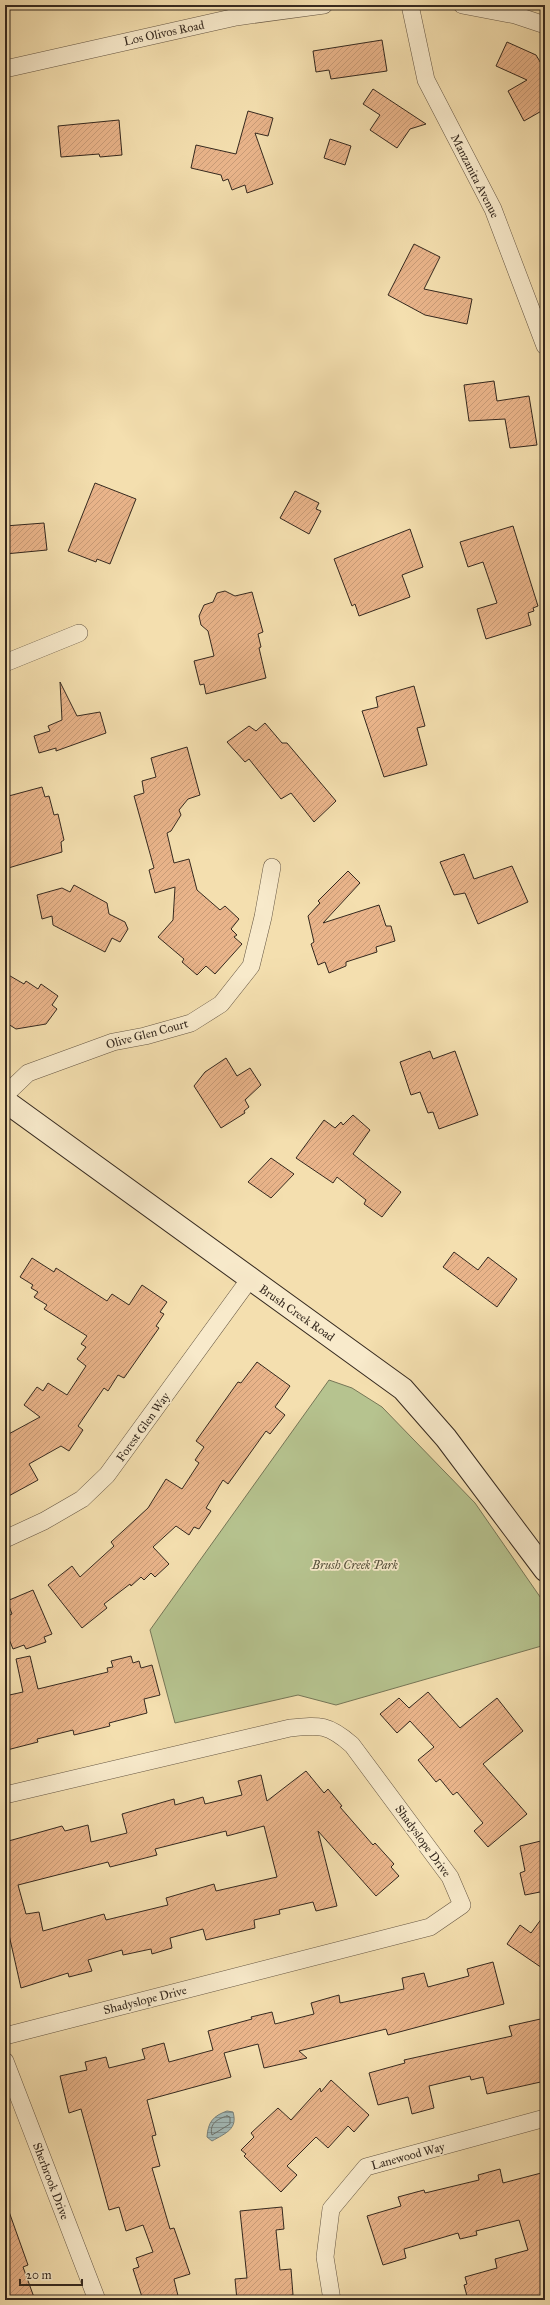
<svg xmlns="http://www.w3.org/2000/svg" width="550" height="2305" font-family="'IM FELL Great Primer',serif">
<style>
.park{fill:#b6c38f;stroke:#767657}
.water{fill:url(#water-rules);stroke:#767f7a}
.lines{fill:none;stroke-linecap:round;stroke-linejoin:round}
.shore{stroke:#6c716b;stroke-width:1}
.building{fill:url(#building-hatch);stroke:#35291f;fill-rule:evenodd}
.street-casing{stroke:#655643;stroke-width:18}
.secondary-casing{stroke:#35291f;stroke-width:24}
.street{stroke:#f8eacb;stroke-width:17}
.secondary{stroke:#f8eacb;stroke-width:22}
.labels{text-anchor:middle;stroke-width:3.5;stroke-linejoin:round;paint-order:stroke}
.street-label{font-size:12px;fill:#35291f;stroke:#f8eacb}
.park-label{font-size:12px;font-style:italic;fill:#55503b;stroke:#f8eacb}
</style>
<defs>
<pattern id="water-rules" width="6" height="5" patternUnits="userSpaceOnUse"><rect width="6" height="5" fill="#a2b9b7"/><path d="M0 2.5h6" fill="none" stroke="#859694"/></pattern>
<pattern id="building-hatch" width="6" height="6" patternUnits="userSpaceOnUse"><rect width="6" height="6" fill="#e9b48a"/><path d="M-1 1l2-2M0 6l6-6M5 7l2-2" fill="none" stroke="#c89b77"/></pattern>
</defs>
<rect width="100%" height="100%" fill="#f4dfaf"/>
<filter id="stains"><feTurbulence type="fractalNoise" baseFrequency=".005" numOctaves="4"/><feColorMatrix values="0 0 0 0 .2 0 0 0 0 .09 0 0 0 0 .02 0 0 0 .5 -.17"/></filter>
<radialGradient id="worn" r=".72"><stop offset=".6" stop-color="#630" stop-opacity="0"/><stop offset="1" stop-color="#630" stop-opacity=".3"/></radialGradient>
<!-- park -->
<polygon class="park" points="329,1380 352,1388 382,1407 475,1503 545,1604 545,1645 336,1705 298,1695 175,1723 150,1630"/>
<!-- water -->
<path class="water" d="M227 2111 233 2112C238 2129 226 2133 212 2141L207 2137C208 2122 213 2116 227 2111Z"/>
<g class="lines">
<!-- shore -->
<path class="shore" d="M227 2116 230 2117V2124L212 2135C209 2124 217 2119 227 2116Z"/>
</g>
<!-- building -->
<g class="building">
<polygon points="382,40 387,71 331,79 329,70 316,72 313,51"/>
<polygon points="507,42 536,55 545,70 545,109 524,121 508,91 527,80 496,66"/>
<polygon points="373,89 426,124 410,129 397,148 370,130 380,115 363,104"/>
<polygon points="248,111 273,118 268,136 255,133 273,184 247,193 245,185 232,190 228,179 223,181 221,175 191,168 196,145 236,154"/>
<polygon points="119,120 122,155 100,157 99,154 61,157 58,126"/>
<polygon points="330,139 351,146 345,165 324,158"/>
<polygon points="414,244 440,257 424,289 472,299 467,324 425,315 388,295"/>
<polygon points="494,381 497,401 529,396 537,445 510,448 505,419 469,421 464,385"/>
<polygon points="95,483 136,499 110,564 97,559 96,562 68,551"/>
<polygon points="295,491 319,503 316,509 321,511 309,534 280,518"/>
<polygon points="44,523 47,550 5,554 5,526"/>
<polygon points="513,526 538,606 533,608 534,611 528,613 531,625 486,639 477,609 497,603 483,562 468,567 460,542"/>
<polygon points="410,529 423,567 402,575 410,597 359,616 355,604 352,606 334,559"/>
<polygon points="225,591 235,596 252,592 263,632 258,634 261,647 259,648 266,678 206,694 204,684 200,685 194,661 214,656 208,631 201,625 199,616 204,605 213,602 217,593"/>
<polygon points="60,682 77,716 100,712 106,733 56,751 56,748 39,753 34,736 50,731 48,726 62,720"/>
<polygon points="414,686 425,726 417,728 427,765 384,777 362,711 378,707 376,697"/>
<polygon points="265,723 282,743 287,743 336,801 314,822 291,793 281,799 249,759 245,762 227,742 249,726 256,731"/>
<polygon points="187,747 200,795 188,799 179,810 181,815 171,831 167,833 174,863 189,859 197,890 220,910 225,906 239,919 231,929 237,935 234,937 242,944 215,974 206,966 197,975 182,962 184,959 158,937 173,920 175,887 155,893 149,870 154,868 134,796 144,793 142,781 156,777 151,758"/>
<polygon points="42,787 45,797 49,796 54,815 58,814 64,840 61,842 62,852 5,869 5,797"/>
<polygon points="464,854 474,879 512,866 528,902 478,924 465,893 454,895 440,862"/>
<polygon points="348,871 360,883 323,923 379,905 386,926 391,926 395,941 376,947 377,952 346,962 346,966 329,973 325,962 318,965 311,944 314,942 308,916 320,903 318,901"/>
<polygon points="74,885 107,903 109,914 125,922 128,929 120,942 112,938 105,952 53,925 52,916 42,919 37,895 62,888 70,892"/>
<polygon points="5,973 24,984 26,981 38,989 41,984 58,996 52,1005 57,1009 46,1024 16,1029 5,1022"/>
<polygon points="430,1051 433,1059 455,1051 478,1115 439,1129 433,1112 428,1113 420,1092 411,1095 400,1062"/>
<polygon points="226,1058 237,1076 250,1068 261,1085 245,1100 249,1107 244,1111 245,1113 221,1128 194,1086 205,1072"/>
<polygon points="353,1115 370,1130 353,1154 401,1192 382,1217 364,1204 366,1200 337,1177 333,1183 296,1158 324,1120 335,1128 341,1122 343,1125"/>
<polygon points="271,1158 294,1174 271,1198 248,1182"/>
<polygon points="454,1252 478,1270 488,1257 517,1279 497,1307 443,1267"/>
<polygon points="32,1258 54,1272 56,1268 107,1301 112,1294 129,1305 142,1285 167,1302 160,1312 164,1314 156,1326 159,1328 124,1378 118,1375 108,1391 104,1388 78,1426 83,1430 69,1451 61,1446 29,1464 38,1480 5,1498 5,1436 40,1417 24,1405 37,1387 43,1391 48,1383 67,1395 86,1366 77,1359 86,1347 81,1344 87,1336 44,1309 47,1305 34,1297 38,1292 31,1288 33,1285 20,1277"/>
<polygon points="257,1362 290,1386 275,1407 285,1415 270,1434 266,1431 228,1484 223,1480 206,1508 211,1511 199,1529 194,1527 189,1535 176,1526 153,1547 169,1564 155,1577 151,1573 144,1580 141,1577 131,1586 130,1584 104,1604 107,1608 82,1628 48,1585 72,1566 80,1577 114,1546 111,1542 148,1508 166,1479 182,1489 199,1463 195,1460 204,1447 196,1441 238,1382 241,1383"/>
<polygon points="33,1590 52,1634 44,1637 46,1642 26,1649 24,1645 13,1649 5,1629 5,1617 12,1614 7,1601"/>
<polygon points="30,1656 38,1689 108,1672 107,1668 113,1667 111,1661 131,1656 133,1663 139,1661 141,1668 152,1665 160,1695 144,1699 147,1713 109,1723 110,1726 74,1735 73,1730 37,1739 38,1742 7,1750 5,1740 5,1696 23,1692 16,1659"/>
<polygon points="428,1692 460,1728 497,1698 523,1731 483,1764 527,1814 488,1847 474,1831 483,1823 457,1792 453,1795 440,1779 436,1782 418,1760 434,1747 410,1721 397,1733 380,1714 399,1698 409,1708"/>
<path d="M306 1771 324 1793 328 1789 342 1806 340 1807 373 1845 375 1843 394 1864 391 1867 399 1876 376 1896 318 1831 337 1906 316 1911 313 1902 279 1910 280 1914 254 1920 255 1928 206 1940 203 1929 170 1938 172 1948 152 1954 151 1949 123 1955 122 1950 88 1960 92 1971 69 1977 68 1973 21 1988 5 1917V1842L62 1826 65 1831 88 1825 91 1842 127 1833 122 1814 174 1799 175 1805 203 1797 205 1804 242 1795 238 1781 261 1775 267 1801ZM264 1826 277 1877 216 1891 214 1884 166 1898 168 1905 106 1920 104 1914 43 1931 39 1912 26 1914 18 1885 108 1862 110 1867 157 1855 155 1849 226 1831 227 1836Z"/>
<polygon points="545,1840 545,1891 525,1895 520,1873 525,1871 520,1846"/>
<polygon points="545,1914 545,1970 507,1944 520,1925 531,1933"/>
<polygon points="493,1962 504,2004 388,2035 386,2029 299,2051 307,2058 264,2068 258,2044 224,2053 231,2077 147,2100 156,2135 152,2136 160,2166 152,2168 170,2229 174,2228 190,2274 174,2279 179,2300 143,2300 133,2269 139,2267 136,2258 153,2252 143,2225 126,2231 119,2207 109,2210 81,2109 69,2113 60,2076 87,2070 85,2062 106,2057 109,2068 145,2059 142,2049 164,2043 169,2062 213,2050 208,2031 252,2019 251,2017 272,2012 275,2024 314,2014 311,2003 339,1995 340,2003 404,1989 402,1978 424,1973 428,1987 469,1976 467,1969"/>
<polygon points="545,2018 545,2081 487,2094 483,2077 471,2080 470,2076 429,2086 434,2108 412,2114 408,2097 378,2105 369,2073 405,2063 404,2060 512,2036 509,2026"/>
<polygon points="331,2080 369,2115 354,2132 348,2126 328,2148 316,2137 287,2166 297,2175 281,2192 244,2156 246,2154 241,2150 254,2137 251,2133 278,2108 291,2120 320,2088 321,2092"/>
<polygon points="500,2169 503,2183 545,2172 545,2298 537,2300 468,2300 464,2285 467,2284 465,2277 497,2268 495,2259 528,2250 519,2220 476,2231 477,2235 460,2239 458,2233 404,2249 406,2258 383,2265 367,2216 401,2206 398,2197 424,2190 425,2193 479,2180 478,2175"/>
<polygon points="5,2206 7,2206 28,2265 23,2267 35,2300 5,2300"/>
<polygon points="282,2207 284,2229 276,2230 280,2270 291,2269 293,2295 276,2297 276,2300 237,2300 235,2279 247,2278 240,2211"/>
</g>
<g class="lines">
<defs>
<g id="street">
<polyline points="410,5 426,80 493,209 545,346"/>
<polyline points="462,5 515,15 545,25"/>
<polyline points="5,69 236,17 324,5"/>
<polyline points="5,663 79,633"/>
<polyline points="5,1095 28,1073 113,1042 145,1036 191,1023 221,1004 251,966 263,917 272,867"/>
<polyline points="5,1539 44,1521 82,1499 107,1475 249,1280"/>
<path d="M5 1795 290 1728C320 1725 328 1724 352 1745L450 1877 462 1905 430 1927 5 2036"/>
<polyline points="5,2061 97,2300"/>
<polyline points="332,2300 325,2257 331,2209 366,2167 545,2118"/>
</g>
<polyline id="secondary" points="5,1101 403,1389 446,1438 545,1570"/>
</defs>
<!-- street casing -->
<use href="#street" class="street-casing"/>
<!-- secondary casing -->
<use href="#secondary" class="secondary-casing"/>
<!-- street -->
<use href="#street" class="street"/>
<!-- secondary -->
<use href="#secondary" class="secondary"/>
</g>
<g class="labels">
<!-- street labels -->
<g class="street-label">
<text transform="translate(164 33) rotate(-12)" y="4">Los Olivos Road</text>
<text transform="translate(475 176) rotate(63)" y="4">Manzanita Avenue</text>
<text transform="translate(147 1034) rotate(-15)" y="4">Olive Glen Court</text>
<text transform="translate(297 1313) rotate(35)" y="4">Brush Creek Road</text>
<text transform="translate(143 1427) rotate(-54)" y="4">Forest Glen Way</text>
<text transform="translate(423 1841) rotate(54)" y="4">Shadyslope Drive</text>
<text transform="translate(145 2000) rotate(-14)" y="4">Shadyslope Drive</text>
<text transform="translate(408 2156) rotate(-15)" y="4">Lanewood Way</text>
<text transform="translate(51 2181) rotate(69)" y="4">Sherbrook Drive</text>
</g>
<!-- park labels -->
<g class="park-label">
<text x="355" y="1569">Brush Creek Park</text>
</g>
</g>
<!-- margin -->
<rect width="550" height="2305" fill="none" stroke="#f4dfaf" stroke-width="20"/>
<rect x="6" y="6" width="538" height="2293" fill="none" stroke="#35291f" stroke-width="2"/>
<rect x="10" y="10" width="530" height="2285" fill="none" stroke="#35291f"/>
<!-- scale -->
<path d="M20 2279v6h62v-6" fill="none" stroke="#35291f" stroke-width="2"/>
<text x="26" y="2279" font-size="12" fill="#35291f" stroke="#f8eacb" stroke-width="3" paint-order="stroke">20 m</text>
<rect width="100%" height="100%" filter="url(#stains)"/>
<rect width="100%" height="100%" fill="url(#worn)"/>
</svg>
